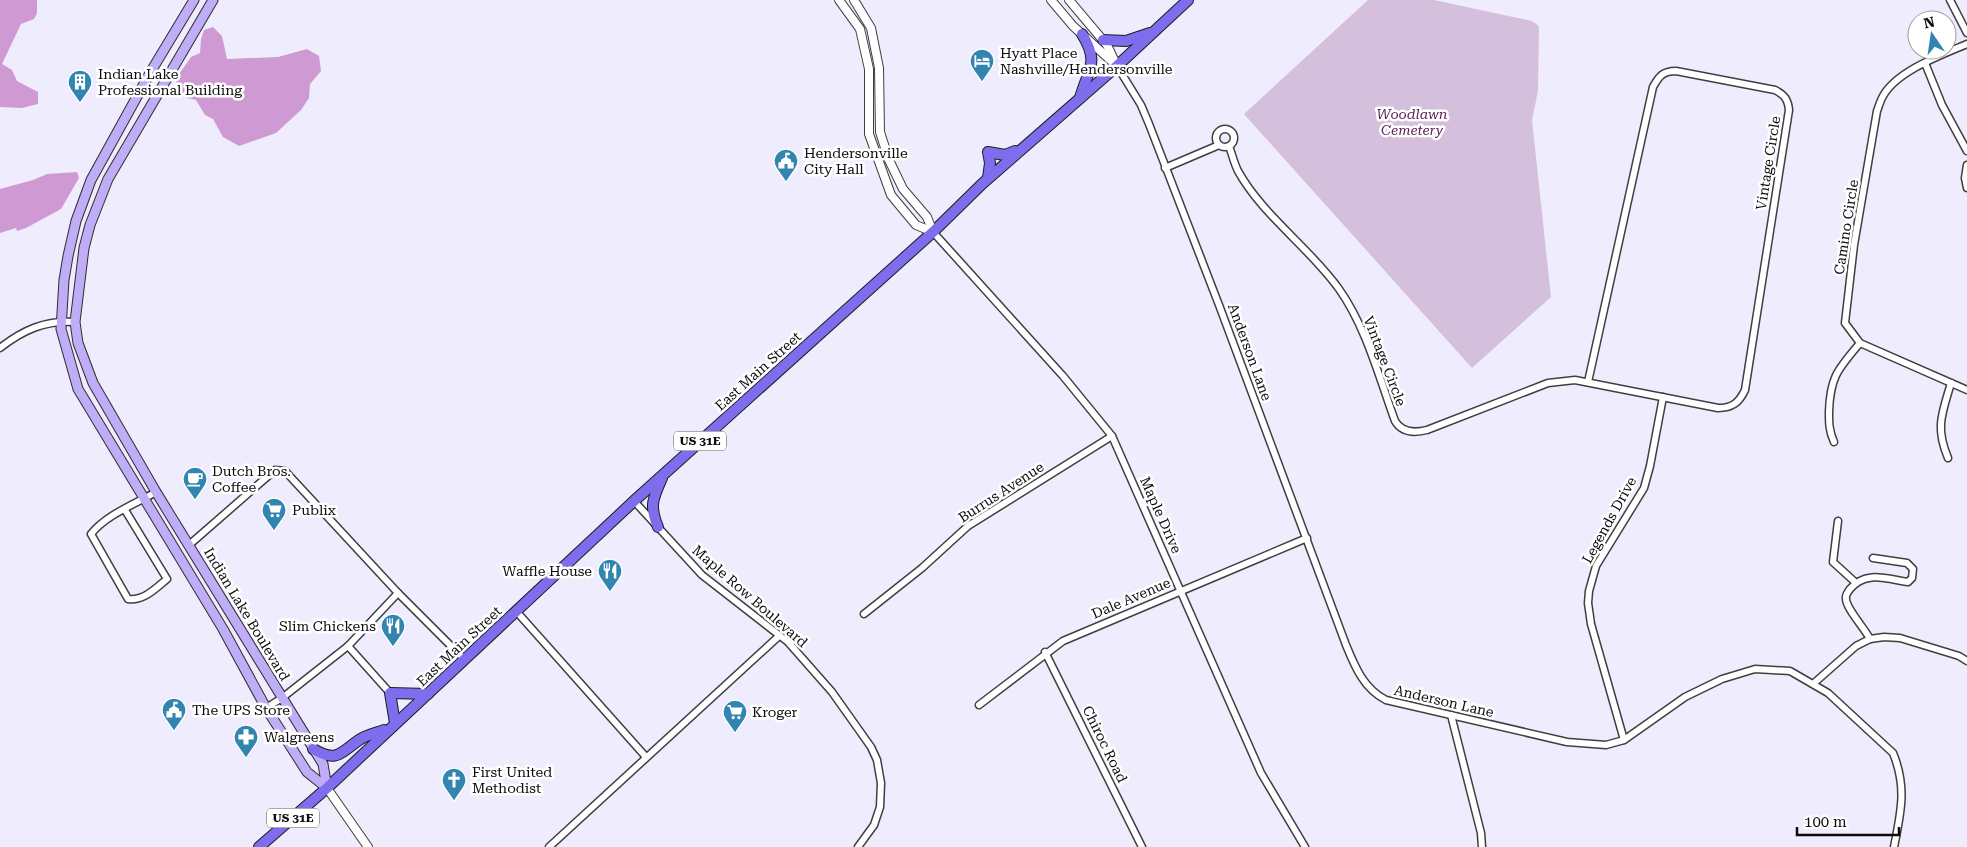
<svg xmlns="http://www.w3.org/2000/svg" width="1967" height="847" font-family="'Roboto Serif',serif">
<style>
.forest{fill:#cf9ad3}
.cemetery{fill:#d4c0dd}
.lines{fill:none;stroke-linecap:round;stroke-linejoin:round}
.minor-casing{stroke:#3f3f3f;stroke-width:9}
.tertiary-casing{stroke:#3f3f3f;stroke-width:10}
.secondary-casing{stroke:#2e2e2e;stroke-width:11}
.primary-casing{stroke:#1d1d1d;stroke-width:12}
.minor{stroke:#fff;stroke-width:6}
.tertiary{stroke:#fff;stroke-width:8}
.secondary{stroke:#c0adf7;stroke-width:9}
.primary{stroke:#7e6dec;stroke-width:10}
.labels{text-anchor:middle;stroke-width:5;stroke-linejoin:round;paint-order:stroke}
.shield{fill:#fff;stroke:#555;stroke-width:1}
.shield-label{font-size:12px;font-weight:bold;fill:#0c0c0c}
.poi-label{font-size:14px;fill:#0c0c0c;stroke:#fff;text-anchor:start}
.park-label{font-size:14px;font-style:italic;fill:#5d2253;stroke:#fff}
.street-label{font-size:14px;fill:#0c0c0c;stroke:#fff}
</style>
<rect width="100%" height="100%" fill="#efecfd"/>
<!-- forest -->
<g class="forest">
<polygon points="0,0 37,0 37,13 34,19 21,24 2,64 12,70 17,81 38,92 38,104 22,108 0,107"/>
<polygon points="213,27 222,36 227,59 278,57 307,49 319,56 321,71 310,84 309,98 301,110 276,133 239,146 223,137 213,119 205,115 196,100 183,97 175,80 191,57 200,53 201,39 204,30"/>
<polygon points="77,172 79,178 61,209 26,228 17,231 16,228 0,233 0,189 33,180 47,174"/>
</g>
<!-- cemetery -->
<polygon class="cemetery" points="1368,0 1434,0 1532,21 1539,26 1538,91 1532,120 1551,297 1472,368 1244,114"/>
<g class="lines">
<defs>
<g id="minor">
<polyline points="1950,0 1967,33"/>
<path d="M1967 44C1941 55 1897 71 1883 96 1880 101 1879 106 1877 111L1854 245 1845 323 1860 343 1967 390"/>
<polyline points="1925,63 1942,105 1967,151"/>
<path d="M1117 66 1141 105 1149 124 1219 305 1346 645C1355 667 1364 689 1386 700L1567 742 1606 745 1624 740 1685 697 1722 679 1755 669 1790 671 1828 693 1893 753C1907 787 1901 812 1894 847"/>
<circle cx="1225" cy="138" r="9"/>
<path d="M1229 146C1232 154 1234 163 1238 171 1263 216 1309 247 1339 289 1366 327 1379 377 1395 421 1402 433 1415 433 1427 430L1548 383 1575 380 1718 408C1732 408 1739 403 1745 390L1789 110C1788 100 1785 95 1775 90L1676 71C1663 71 1659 76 1653 87L1588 382"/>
<polyline points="1967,165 1965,178 1967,188"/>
<polyline points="1165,168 1219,145"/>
<polyline points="933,232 1063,376 1112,436 1261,773 1305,847"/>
<path d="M0 348C23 330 45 320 75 322"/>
<path d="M1834 442C1829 431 1829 423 1829 412 1830 377 1838 369 1860 343"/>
<path d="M1948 458C1935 427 1942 414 1951 383"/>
<polyline points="634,501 702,575 788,642 832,692 871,747 877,760 881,783 880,807 874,825 858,847"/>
<path d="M125 510 167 579C156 588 144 601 128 599L91 534C106 515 135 504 156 492"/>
<polyline points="1838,521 1833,562 1856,583"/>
<polyline points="189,545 275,470 285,471 398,593 464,659"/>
<polyline points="516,611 646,757"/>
<polyline points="864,614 922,568 968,526 1112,436"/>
<path d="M1870 639C1865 629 1846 608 1846 599 1845 595 1848 592 1850 589 1866 570 1887 579 1908 582L1912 578 1913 569 1907 563 1873 558"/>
<polyline points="348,646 390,693"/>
<polyline points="1045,652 1142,847"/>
<polyline points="1813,684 1856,646 1870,639 1884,637 1900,638 1959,656 1967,661"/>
<polyline points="979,705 1063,641 1307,538"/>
<polyline points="266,708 282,698 348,646 398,593"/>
<polyline points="1451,715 1481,833 1482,847"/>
<polyline points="1624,740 1591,624 1588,603 1589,591 1596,566 1644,488 1650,466 1663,397"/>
<polyline points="549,847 779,636"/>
</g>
<g id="tertiary">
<polyline points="839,0 860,29 869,69 869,134 891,195 916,225 933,232"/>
<polyline points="854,0 871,28 879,68 880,132 889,160 903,189 927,217 933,232"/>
<polyline points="1051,0 1073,26 1117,66"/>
<polyline points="1069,0 1107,45 1115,62"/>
<polyline points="327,788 368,847"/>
</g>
<g id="secondary">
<polyline points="194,0 150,73 91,180 76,221 68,256 64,280 61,329 78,389 223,629 266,708 307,772 327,788"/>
<polyline points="213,0 108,179 90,225 84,248 75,322 78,343 93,383 156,492 323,764 327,788"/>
</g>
<g id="primary">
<polyline points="1103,40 1126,41 1150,33"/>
<path d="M1080 98C1088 69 1100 63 1082 34"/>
<polyline points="988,178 990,163 988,152 1005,155 1015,151"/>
<path d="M658 527C649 506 653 498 662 478"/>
<polyline points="395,723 390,693 428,694"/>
<path d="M313 749C337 763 340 753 359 740 366 735 376 733 384 730"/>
<polyline points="259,847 327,788 634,501 933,232 982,184 1117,66 1188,0"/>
</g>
</defs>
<!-- minor casing -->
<use href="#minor" class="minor-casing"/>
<!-- tertiary casing -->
<use href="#tertiary" class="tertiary-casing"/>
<!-- secondary casing -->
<use href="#secondary" class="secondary-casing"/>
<!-- primary casing -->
<use href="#primary" class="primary-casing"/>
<!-- minor -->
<use href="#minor" class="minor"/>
<!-- tertiary -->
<use href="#tertiary" class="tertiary"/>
<!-- secondary -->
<use href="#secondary" class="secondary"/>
<!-- primary -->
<use href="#primary" class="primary"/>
</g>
<!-- icons -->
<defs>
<symbol id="hotel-pin" viewBox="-11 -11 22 30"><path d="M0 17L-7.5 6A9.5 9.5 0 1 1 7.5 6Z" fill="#3185ae" stroke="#fff"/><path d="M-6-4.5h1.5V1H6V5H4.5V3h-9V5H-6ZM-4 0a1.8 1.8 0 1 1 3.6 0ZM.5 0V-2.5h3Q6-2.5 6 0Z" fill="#fff"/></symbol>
<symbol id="building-pin" viewBox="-11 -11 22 30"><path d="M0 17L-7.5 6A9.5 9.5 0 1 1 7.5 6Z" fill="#3185ae" stroke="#fff"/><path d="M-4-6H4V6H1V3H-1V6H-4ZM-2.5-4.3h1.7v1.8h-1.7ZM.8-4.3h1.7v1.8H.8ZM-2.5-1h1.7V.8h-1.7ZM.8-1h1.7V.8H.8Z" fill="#fff"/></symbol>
<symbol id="civic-pin" viewBox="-11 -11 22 30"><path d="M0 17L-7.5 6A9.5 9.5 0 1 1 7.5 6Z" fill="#3185ae" stroke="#fff"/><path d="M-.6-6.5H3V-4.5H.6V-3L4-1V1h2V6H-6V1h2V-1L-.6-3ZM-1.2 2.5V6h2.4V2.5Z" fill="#fff"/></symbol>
<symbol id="cafe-pin" viewBox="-11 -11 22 30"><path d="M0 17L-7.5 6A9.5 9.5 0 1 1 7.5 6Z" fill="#3185ae" stroke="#fff"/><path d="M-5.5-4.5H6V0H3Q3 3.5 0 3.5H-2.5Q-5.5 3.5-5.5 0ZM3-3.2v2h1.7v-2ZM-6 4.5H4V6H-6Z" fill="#fff"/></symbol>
<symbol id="supermarket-pin" viewBox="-11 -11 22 30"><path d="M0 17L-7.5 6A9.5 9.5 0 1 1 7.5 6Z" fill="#3185ae" stroke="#fff"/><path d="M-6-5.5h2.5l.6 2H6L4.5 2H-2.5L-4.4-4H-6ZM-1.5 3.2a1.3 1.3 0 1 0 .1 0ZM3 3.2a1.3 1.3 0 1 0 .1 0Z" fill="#fff"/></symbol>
<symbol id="restaurant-pin" viewBox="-11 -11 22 30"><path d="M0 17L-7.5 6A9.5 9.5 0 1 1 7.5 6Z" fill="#3185ae" stroke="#fff"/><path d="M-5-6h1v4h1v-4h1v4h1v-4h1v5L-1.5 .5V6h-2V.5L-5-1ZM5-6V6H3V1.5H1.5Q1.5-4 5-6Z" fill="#fff"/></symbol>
<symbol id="pharmacy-pin" viewBox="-11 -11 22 30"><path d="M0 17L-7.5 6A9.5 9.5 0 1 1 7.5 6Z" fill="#3185ae" stroke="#fff"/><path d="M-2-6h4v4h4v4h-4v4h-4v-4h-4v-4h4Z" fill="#fff"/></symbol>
<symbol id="church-pin" viewBox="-11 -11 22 30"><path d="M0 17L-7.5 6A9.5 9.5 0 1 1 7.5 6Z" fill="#3185ae" stroke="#fff"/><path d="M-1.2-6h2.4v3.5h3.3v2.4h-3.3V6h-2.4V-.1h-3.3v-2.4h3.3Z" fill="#fff"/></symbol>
</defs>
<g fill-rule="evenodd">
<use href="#hotel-pin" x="968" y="47" width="28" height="38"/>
<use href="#building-pin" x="66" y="68" width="28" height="38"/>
<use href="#civic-pin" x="772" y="147" width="28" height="38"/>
<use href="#cafe-pin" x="181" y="465" width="28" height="38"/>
<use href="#supermarket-pin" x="260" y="496" width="28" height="38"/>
<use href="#restaurant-pin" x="596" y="557" width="28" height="38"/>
<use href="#restaurant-pin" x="379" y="612" width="28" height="38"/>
<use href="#civic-pin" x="160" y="696" width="28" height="38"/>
<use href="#supermarket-pin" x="721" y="698" width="28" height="38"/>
<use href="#pharmacy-pin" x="232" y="723" width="28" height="38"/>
<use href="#church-pin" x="440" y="766" width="28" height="38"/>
</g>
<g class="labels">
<!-- shield labels -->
<g class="shield">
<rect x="674" y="431.5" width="52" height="19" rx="4"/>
<rect x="267" y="808.5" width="52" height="19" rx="4"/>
</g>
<g class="shield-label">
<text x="700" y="445">US 31E</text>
<text x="293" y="822">US 31E</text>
</g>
<!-- poi labels -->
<g class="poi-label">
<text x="1000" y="58">Hyatt Place<tspan x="1000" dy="16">Nashville/Hendersonville</tspan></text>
<text x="98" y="79">Indian Lake<tspan x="98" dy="16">Professional Building</tspan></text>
<text x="804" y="158">Hendersonville<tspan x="804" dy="16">City Hall</tspan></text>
<text x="212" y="476">Dutch Bros.<tspan x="212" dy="16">Coffee</tspan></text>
<text x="292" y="515">Publix</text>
<text x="592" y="576" text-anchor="end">Waffle House</text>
<text x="376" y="631" text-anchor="end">Slim Chickens</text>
<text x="192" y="715">The UPS Store</text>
<text x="752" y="717">Kroger</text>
<text x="264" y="742">Walgreens</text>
<text x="472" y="777">First United<tspan x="472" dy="16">Methodist</tspan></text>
</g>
<!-- park labels -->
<g class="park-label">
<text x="1412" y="119">Woodlawn<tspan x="1412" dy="16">Cemetery</tspan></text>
</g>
<!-- street labels -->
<g class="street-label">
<text transform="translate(1768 163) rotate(-81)" y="5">Vintage Circle</text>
<text transform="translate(1846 227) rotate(-81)" y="5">Camino Circle</text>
<text transform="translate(1250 352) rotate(70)" y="5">Anderson Lane</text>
<text transform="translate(1385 361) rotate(69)" y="5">Vintage Circle</text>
<text transform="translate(758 371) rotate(-42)" y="5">East Main Street</text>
<text transform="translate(1001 492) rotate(-33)" y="5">Burrus Avenue</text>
<text transform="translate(1161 515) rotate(66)" y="5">Maple Drive</text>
<text transform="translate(1609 520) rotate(-61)" y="5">Legends Drive</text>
<text transform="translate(750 596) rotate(41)" y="5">Maple Row Boulevard</text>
<text transform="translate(1131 598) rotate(-23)" y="5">Dale Avenue</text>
<text transform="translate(247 614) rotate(59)" y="5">Indian Lake Boulevard</text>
<text transform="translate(459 646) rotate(-43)" y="5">East Main Street</text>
<text transform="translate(1444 701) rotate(13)" y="5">Anderson Lane</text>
<text transform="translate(1105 744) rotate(64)" y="5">Chiroc Road</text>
</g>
</g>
<!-- north arrow -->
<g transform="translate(1932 35) rotate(347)"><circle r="24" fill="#ffffff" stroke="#9e9e9e"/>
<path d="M0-4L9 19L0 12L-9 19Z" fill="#3185ae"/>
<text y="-8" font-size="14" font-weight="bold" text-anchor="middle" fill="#0c0c0c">N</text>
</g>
<!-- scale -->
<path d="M1797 827v8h102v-8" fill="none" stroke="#0c0c0c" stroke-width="2.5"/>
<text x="1804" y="827" font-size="15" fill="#0c0c0c" stroke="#ffffff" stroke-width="4" paint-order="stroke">100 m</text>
</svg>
